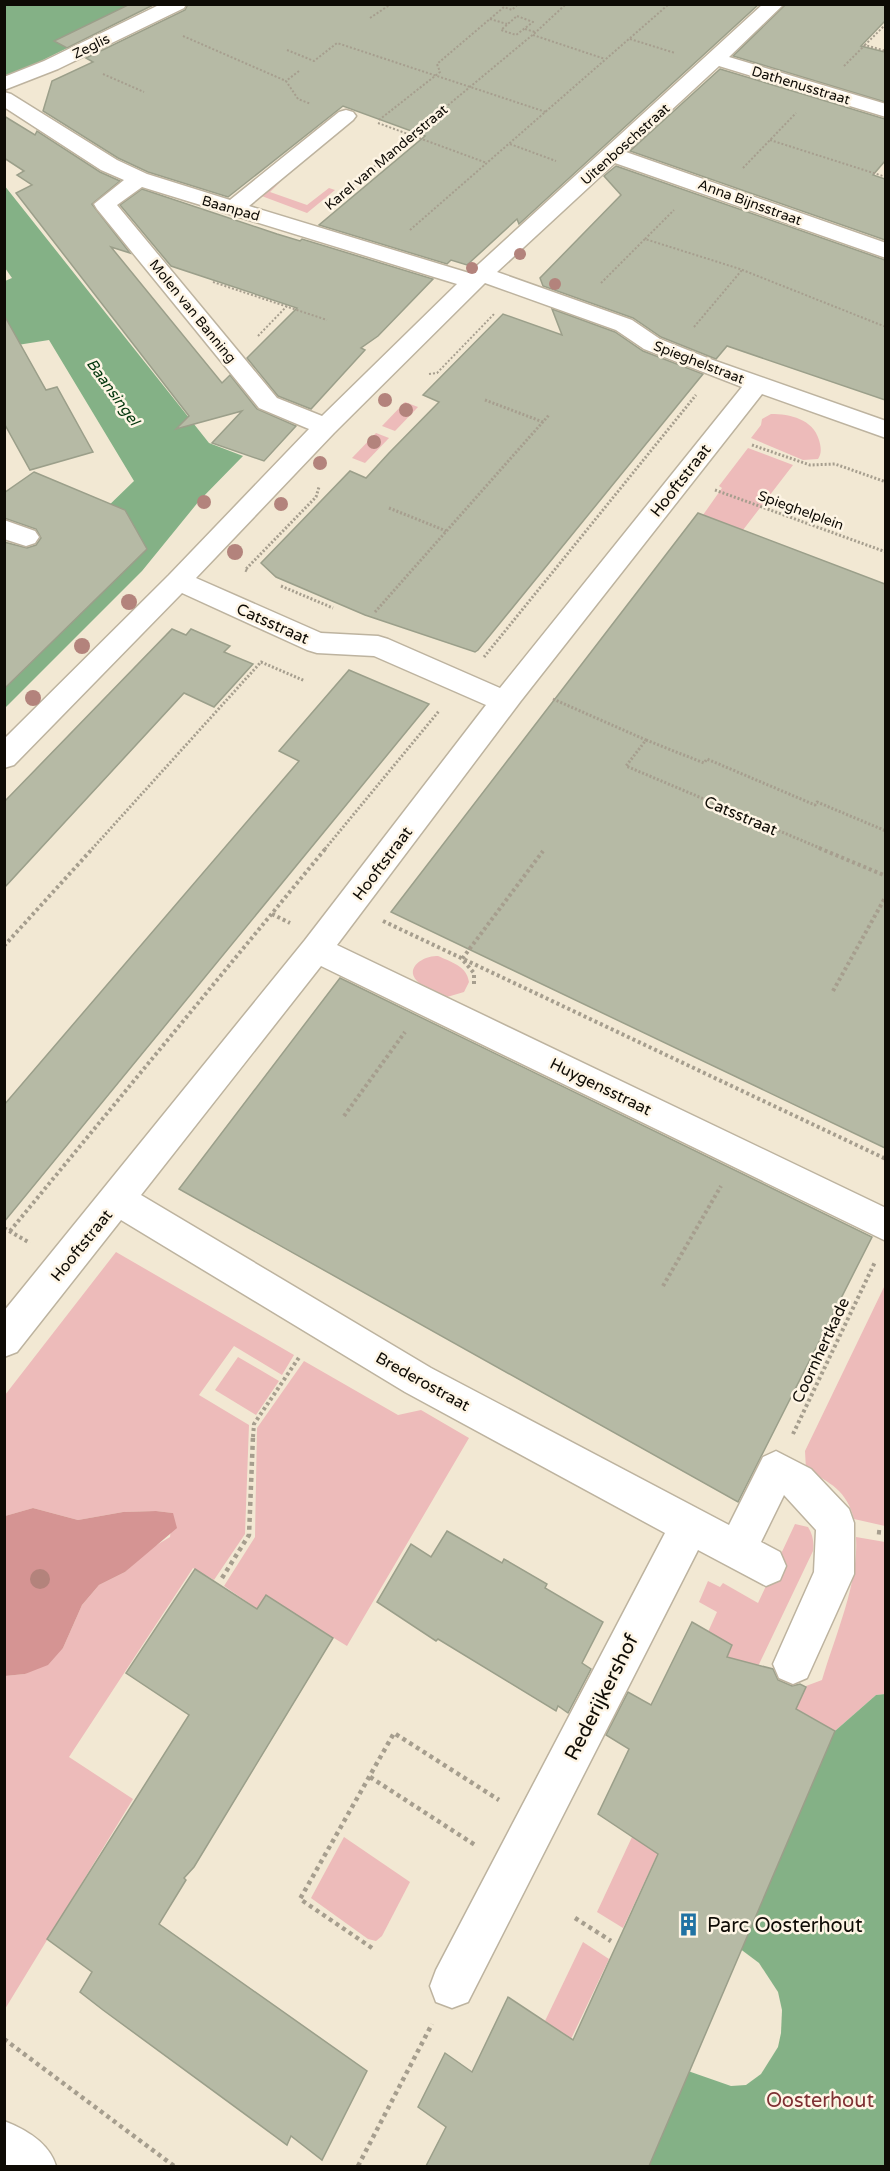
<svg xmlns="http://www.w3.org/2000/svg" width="890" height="2171" font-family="'Varela Round',sans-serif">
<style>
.green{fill:#edbbba}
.forest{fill:#d59493}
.water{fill:#84b186}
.pier{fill:#f2e8d3}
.building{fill:#b6baa5;stroke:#9b9f8a;stroke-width:1.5}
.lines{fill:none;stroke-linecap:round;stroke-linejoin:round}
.minor-casing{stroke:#bdb39f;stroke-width:3}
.path-far3{stroke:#a69e8e;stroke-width:2;stroke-dasharray:2 2;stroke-linecap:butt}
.path-far2{stroke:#a69e8e;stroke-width:3;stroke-dasharray:2 2;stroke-linecap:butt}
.path-far1{stroke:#a69e8e;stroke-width:4;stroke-dasharray:3 3;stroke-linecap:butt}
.path{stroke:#a69e8e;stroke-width:4.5;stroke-dasharray:4 4;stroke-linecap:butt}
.minor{fill:#fff;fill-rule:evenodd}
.tree{fill:#b3837c}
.labels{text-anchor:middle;stroke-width:5;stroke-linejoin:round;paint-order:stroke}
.far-street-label{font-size:14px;fill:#0e0b05;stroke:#fef5e5}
.far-water-label{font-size:15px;font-style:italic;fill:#00350b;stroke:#fef5e5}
.street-label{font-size:16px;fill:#0e0b05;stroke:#fef5e5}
.near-street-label{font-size:20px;fill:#0e0b05;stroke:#fef5e5}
.near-poi-label{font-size:20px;fill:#0e0b05;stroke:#fef5e5;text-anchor:start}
.near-park-label{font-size:20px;fill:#7f3134;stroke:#fef5e5}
</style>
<rect width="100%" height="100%" fill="#f2e8d3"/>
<!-- green -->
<g class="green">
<polygon points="279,180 280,182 270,192 307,205 329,188 335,190 307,213 259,195"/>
<polygon points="405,402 418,407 395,431 382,426"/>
<path d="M771 414C790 414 813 419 819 440 821 447 822 453 818 459L803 460 751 438 761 425 762 419Z"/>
<polygon points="376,433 389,438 365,463 352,458"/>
<polygon points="748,448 793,465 743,530 703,515 722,488 719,486"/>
<path d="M438 956C451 962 467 966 469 982L464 992 447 997C438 994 424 989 417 981 404 967 425 955 438 956Z"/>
<polygon points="116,1252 294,1355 282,1375 234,1346 199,1395 249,1425 245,1534 214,1580 193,1568 69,1757 133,1799 5,2009 5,1676 25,1674 63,1648 82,1605 99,1585 125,1572 150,1549 170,1537 173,1513 156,1511 123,1512 78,1520 33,1508 5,1516 5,1395"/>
<path d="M885 1285V1526L854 1519C847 1491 830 1482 806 1470L805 1451Z"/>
<polygon points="238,1357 279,1381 256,1415 215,1390"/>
<polygon points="304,1361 398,1415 421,1410 469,1438 347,1646 265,1596 257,1609 224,1586 255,1537 257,1428"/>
<path d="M795 1524 808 1527C813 1535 814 1542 813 1551L751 1681 723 1666 732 1646 708 1632 717 1612 699 1602 708 1581 720 1587 723 1583 758 1603Z"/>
<path d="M856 1537 885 1542V1694L876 1695 835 1731 795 1708 806 1686 822 1680C835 1636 859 1582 856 1537Z"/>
<polygon points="344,1837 410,1882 382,1936 376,1941 368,1939 311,1898"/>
<polygon points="632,1837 658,1853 623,1928 597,1912"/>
<polygon points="583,1942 609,1959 571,2039 545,2021"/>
</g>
<!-- forest -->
<polygon class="forest" points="33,1508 78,1520 123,1512 156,1511 173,1513 177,1528 125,1572 99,1585 82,1605 63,1648 48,1665 25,1674 5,1676 5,1516"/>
<!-- water -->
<g class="water">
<polygon points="5,5 154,5 37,63 5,76"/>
<polygon points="4,185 209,443 243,456 199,501 142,571 5,708 5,606 134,481 49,340 5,347 5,281 12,278 5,268"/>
<polygon points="885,1694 885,2166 649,2166 835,1731 876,1695"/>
</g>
<!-- pier -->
<polygon class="pier" points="739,1948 759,1963 778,1992 782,2010 781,2033 778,2047 761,2074 746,2085 731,2086 688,2071"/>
<!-- building -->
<g class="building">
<polygon points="130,4 155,4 67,48 54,41"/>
<polygon points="188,4 759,4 519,224 517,219 467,265 451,260 447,264 319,225 425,136 343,106 228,197 148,172 118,158 43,111 52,81 93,62 86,58 185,10"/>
<polygon points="786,4 885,4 885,21 861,46 885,52 885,102 733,56"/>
<polygon points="720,69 885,119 885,161 873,175 885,179 885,240 630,151"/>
<polygon points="4,116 35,135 37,131 100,172 120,181 92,204 130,253 111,247 222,383 230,375 257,409 296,426 264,461 212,443 242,411 176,429 189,416 16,193 32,185 17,175 24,171 4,158"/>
<polygon points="616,166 885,260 885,400 727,346 716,359 661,337 633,318 543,286 540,278 621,195 604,176"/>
<polygon points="142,189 277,234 300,241 302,239 433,279 378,336 361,348 365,350 311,409 278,396 247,358 297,308 171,266 120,205"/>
<polygon points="552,309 615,332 643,351 703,374 478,650 475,652 365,615 276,577 261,563 350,471 366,478 389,453 439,402 423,395 503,314 562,335"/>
<polygon points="4,315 46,390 57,387 93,452 30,470 4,423"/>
<polygon points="34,472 125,510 147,549 4,689 4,542 27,548 36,545 41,538 36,529 4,518 4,493"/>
<polygon points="698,513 885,584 885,1148 391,912"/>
<polygon points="172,629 186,635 191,629 230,646 224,652 253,664 214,707 184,693 4,888 4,802"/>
<polygon points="349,670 429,704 4,1222 4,1105 299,761 279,751"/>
<polygon points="340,978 872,1237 738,1502 179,1189"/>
<polygon points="447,1531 502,1563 504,1559 547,1584 545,1588 603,1622 582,1663 591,1669 568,1713 558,1706 556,1711 438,1639 436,1641 377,1602 411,1544 431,1557"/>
<polygon points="195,1569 257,1609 266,1595 333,1638 194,1867 184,1878 186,1880 159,1924 367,2071 322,2160 291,2136 287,2145 103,2010 80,1992 92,1972 47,1939 189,1715 126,1673"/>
<polygon points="692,1622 732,1645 727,1657 773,1669 778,1680 792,1686 800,1684 806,1687 796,1709 835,1731 649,2166 426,2166 446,2127 418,2107 445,2053 472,2072 508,1997 573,2040 658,1854 598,1814 629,1749 606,1735 628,1692 651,1705"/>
</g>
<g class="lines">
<defs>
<g id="minor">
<polygon points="161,4 186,4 184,8 58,69 4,90 4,77 44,61"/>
<path d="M763 4H784L729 57 886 104V117L719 66 626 152 886 243V258L615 163 497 272 632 320 660 339 710 359 886 421V438L762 394 520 702 337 945 886 1208V1241L321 966 141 1195 431 1368 729 1525 763 1457 776 1451 811 1469 849 1509 854 1523V1574L807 1678 793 1684 779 1678 773 1664 814 1572 816 1530 784 1495 761 1542 780 1552 786 1566 780 1580 766 1586 698 1550 468 2002 452 2008 436 2002 430 1986 436 1970 665 1533 405 1392 121 1220 17 1352 4 1357V1311L305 940 486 705 374 656 317 653 307 650 182 593 14 765 4 768V739L169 575 309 429 259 408 97 209 94 204 124 180 101 170 4 107V92L11 94 117 160 147 174 230 200 339 112 346 110 353 112 356 116 353 120 249 206 469 273ZM142 187 457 284 322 416 277 398 117 205ZM485 283 616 330 644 349 742 387 500 688 388 639 378 636 321 633 196 578 334 433Z"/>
<polygon points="4,520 35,531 39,537 35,543 26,546 4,539"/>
<path d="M4 2121C27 2130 49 2143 56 2166H4Z"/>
</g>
</defs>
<!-- minor casing -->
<use href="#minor" class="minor-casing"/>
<!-- path-far3 -->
<g class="path-far3">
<polygon points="517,16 533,22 516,35 501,30"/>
<polyline points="370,18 391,4"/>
<polyline points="490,19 507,24"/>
<polyline points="886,24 865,45 886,51"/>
<polyline points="525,29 535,32"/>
<polyline points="533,35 605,59"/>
<polyline points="183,36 286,81"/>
<polyline points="630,39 675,53"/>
<polyline points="287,50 314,61 337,43 546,112"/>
<polyline points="844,66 865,45"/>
<polyline points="299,71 286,81 298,99 311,104"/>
<polyline points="103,74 144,92"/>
<polyline points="379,120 440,72 437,64 504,7 512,10 518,4"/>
<polyline points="378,123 487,163"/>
<polyline points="770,140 886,177"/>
<polyline points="510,144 556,161"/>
<polyline points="743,168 796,113"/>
<polyline points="328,205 536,32 566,4"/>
<polyline points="410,230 669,4"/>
<polyline points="645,239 674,210"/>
<polyline points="213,282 327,320"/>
<polyline points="601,283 645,239 740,269 886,327"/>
<polyline points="694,327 742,270"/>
<polyline points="258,336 287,306"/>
<polyline points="429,374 437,373 495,313"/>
</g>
<!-- path-far2 -->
<g class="path-far2">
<polyline points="485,400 543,422"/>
<polyline points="752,445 810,465 835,464 886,482"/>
<polyline points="715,490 886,552"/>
<polyline points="389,508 446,531"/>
<polyline points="247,571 245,570 316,497 319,487"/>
<polyline points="281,586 333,608"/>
<polyline points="375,612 549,415"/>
<polyline points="484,657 696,395"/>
<polyline points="553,699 646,740 626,766 822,849"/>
<polyline points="646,740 704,763 707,759 815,805 817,802 886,831"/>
<polyline points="92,849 261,662 305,681"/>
<polyline points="325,849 439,711"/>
</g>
<!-- path-far1 -->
<g class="path-far1">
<polyline points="819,848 886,876"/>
<polyline points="272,914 290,923"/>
<polyline points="383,921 886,1159"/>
<polyline points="4,946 93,848"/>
<polyline points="474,984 474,973 462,959 543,851"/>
<polyline points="833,991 886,896"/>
<polyline points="344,1116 405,1032"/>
<polyline points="4,1228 30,1243"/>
<polyline points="10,1231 326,848"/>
<polyline points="663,1286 721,1186"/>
<polyline points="793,1434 875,1262"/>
<polyline points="253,1437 254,1424 300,1356"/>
</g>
<!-- path -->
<g class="path">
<polyline points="877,1532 886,1533"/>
<polyline points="222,1578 249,1535 253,1436"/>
<polyline points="370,1777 475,1845"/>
<polyline points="575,1918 611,1941"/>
<polyline points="372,1948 300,1899 394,1733 499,1800"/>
<polyline points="4,2039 174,2166"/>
<polyline points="358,2166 432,2024"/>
</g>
<!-- minor -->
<use href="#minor" class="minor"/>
</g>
<!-- trees -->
<g class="tree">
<circle cx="520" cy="254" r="6"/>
<circle cx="472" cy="268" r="6"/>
<circle cx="555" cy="284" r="6"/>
<circle cx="385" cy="400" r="7"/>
<circle cx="406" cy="410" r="7"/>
<circle cx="374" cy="442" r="7"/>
<circle cx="320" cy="463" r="7"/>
<circle cx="204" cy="502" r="7"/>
<circle cx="281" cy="504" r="7"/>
<circle cx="235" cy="552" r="8"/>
<circle cx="129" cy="602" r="8"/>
<circle cx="82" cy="646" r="8"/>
<circle cx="33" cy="698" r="8"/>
<circle cx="40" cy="1579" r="10"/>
</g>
<!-- icons -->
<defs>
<symbol id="building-bare" viewBox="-9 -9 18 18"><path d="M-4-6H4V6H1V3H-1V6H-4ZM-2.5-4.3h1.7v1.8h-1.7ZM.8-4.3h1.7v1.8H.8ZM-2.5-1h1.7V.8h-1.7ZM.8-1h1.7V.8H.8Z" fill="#2072a3" stroke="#fef5e5" stroke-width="2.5" paint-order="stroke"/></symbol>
</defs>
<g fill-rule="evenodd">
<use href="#building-bare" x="672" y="1908" width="33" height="33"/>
</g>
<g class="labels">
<!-- far-street labels -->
<g class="far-street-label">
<text transform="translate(91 46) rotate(-26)" y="5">Zeglis</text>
<text transform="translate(801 85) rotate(17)" y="5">Dathenusstraat</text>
<text transform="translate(625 144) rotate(-42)" y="5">Uitenboschstraat</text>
<text transform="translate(386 157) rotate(-40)" y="5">Karel van Manderstraat</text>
<text transform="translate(750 202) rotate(20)" y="5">Anna Bijnsstraat</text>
<text transform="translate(231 208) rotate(16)" y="5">Baanpad</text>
<text transform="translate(193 311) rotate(51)" y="5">Molen van Banning</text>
<text transform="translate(699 362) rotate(21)" y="5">Spieghelstraat</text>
<text transform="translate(801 510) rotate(20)" y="5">Spieghelplein</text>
</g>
<!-- far-water labels -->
<g class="far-water-label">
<text transform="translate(113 392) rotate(54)" y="5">Baansingel</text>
</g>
<!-- street labels -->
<g class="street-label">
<text transform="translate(680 480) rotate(-52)" y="6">Hooftstraat</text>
<text transform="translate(273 623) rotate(24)" y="6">Catsstraat</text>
<text transform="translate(741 815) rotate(23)" y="6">Catsstraat</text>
<text transform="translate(382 863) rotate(-53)" y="6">Hooftstraat</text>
<text transform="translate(601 1086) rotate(26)" y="6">Huygensstraat</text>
<text transform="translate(81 1245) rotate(-51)" y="6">Hooftstraat</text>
<text transform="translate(820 1350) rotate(-65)" y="6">Coornhertkade</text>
<text transform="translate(423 1381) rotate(29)" y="6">Brederostraat</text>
</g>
<!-- near-street labels -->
<g class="near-street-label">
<text transform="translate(601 1697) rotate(-63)" y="7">Rederijkershof</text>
</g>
<!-- near-poi labels -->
<g class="near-poi-label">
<text x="707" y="1932">Parc Oosterhout</text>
</g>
<!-- near-park labels -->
<g class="near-park-label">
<text x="820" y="2107">Oosterhout</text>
</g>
</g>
<!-- border -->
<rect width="890" height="2171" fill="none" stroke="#0e0b05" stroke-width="12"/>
</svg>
